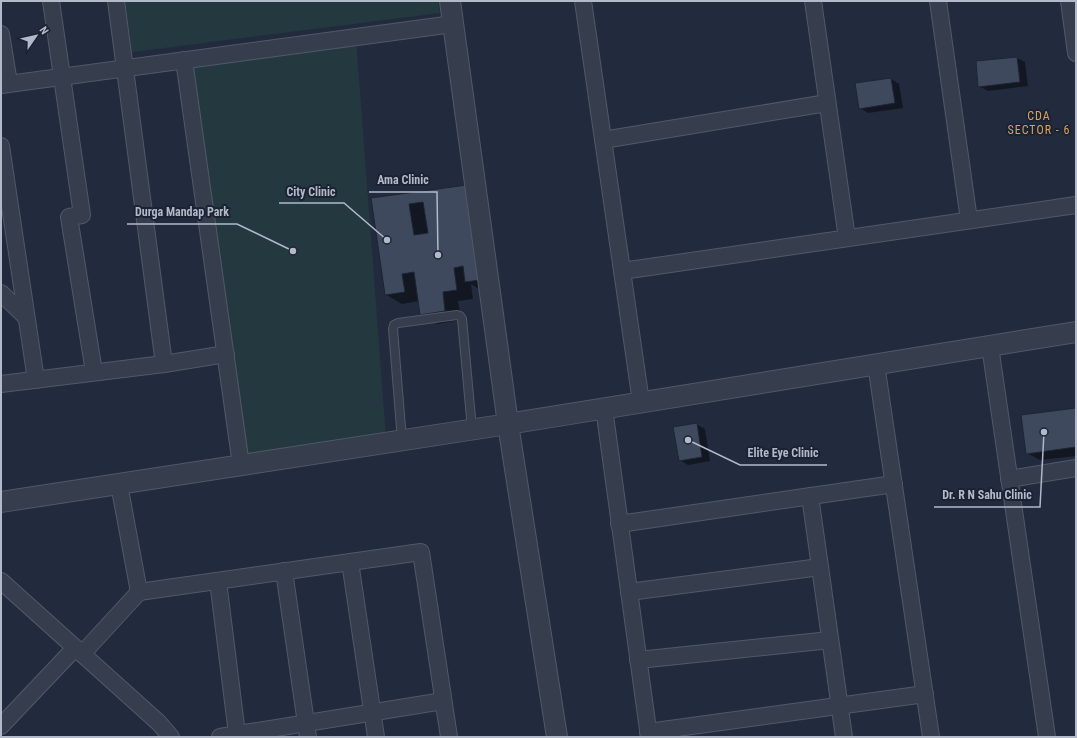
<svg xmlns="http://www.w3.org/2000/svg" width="1077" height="738" font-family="'Roboto Condensed',sans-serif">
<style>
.green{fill:#24393f}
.shadow{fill:#0007}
.building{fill:#3e495e;stroke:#1d2535;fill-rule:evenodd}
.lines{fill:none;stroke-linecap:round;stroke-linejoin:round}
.service-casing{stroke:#515969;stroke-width:10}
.minor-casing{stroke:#515969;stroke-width:18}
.tertiary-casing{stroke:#515969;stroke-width:22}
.service{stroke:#363e4e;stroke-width:8}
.minor{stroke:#363e4e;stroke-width:16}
.tertiary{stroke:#363e4e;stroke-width:20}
.labels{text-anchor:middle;stroke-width:4;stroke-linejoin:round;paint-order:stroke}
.neighbourhood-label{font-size:12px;letter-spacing:1px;fill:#daa15c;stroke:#1b2333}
.leader{fill:none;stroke:#b2b9c9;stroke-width:1.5}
.callout-dot{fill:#b2b9c9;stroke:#1b2333;stroke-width:1.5}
.callout-label{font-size:12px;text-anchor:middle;font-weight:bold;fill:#b2b9c9;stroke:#1b2333;stroke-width:4;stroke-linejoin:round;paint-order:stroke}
</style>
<rect width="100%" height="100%" fill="#222b3e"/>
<!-- green -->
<g class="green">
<polygon points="125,1 438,1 440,13 132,52"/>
<polygon points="356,40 386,438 244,461 187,63"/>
</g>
<!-- shadow -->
<g class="shadow">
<polygon points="1017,58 1025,62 1028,86 988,91 979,86"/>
<polygon points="891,79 899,84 903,108 868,113 860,108"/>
<polygon points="466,186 482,291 471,284 473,299 458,301 461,320 437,324 421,314 419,301 402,304 385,294 372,199"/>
<polygon points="1076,409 1076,456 1040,460 1027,453"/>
<polygon points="696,424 705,429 710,461 688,465 680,460"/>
</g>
<!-- building -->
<g class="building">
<polygon points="1017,57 1020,82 978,87 976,61"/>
<polygon points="891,78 895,103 859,109 855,83"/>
<path d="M467 185 480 280 465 282 463 266 454 268 457 290 443 292 445 311 420 315 414 272 402 274 405 292 385 295 371 198ZM423 202 428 233 414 235 409 204Z"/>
<polygon points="1076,408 1076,447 1026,454 1021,415"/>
<polygon points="697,423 702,457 679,461 673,427"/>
</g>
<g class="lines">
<defs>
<polyline id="service" points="402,440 393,329 394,325 398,323 457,315 460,316 462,319 472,429"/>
<g id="minor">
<polyline points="51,1 82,215 69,217 94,372"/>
<polyline points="583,1 641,402"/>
<polyline points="813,1 847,238"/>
<polyline points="938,1 969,220"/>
<polyline points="1069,1 1076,53"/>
<polyline points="1,34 9,83"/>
<polyline points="184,60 241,465"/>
<polyline points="1,85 453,24"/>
<polyline points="603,140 827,103"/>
<polyline points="1,146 36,380"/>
<polyline points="622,271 1076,205"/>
<polyline points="1,293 26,317"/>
<polyline points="990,346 1047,737"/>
<polyline points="164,364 226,354"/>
<polyline points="876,364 931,737"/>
<polyline points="1,384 164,364 116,1"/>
<polyline points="604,408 649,737"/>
<polyline points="1009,479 1076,468"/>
<polyline points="119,484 139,592 421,552 449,737"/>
<polyline points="810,496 844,737"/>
<polyline points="619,524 894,484"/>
<polyline points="350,562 376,737"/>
<polyline points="284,571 308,737"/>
<polyline points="1,581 159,723 171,737"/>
<polyline points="218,581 237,734"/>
<polyline points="629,592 820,567"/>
<polyline points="82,654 139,592"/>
<polyline points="638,660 830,640"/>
<polyline points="1,726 75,648"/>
<polyline points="648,732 925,694"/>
<polyline points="220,737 443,701"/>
</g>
<g id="tertiary">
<polyline points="450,1 508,424 557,737"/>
<polyline points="1,502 508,424 1076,332"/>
</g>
</defs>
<!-- service casing -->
<use href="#service" class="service-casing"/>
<!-- minor casing -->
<use href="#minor" class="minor-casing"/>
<!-- tertiary casing -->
<use href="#tertiary" class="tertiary-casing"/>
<!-- service -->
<use href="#service" class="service"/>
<!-- minor -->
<use href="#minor" class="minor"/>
<!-- tertiary -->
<use href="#tertiary" class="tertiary"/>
</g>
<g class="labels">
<!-- neighbourhood labels -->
<g class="neighbourhood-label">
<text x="1039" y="120">CDA<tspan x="1039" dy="14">SECTOR - 6</tspan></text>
</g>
</g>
<!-- callouts -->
<path class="leader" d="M438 255L437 192H369M387 240L344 203H279M293 251L237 224H127M688 440L740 465H827M1044 432L1040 507H934"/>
<g class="callout-dot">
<circle cx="438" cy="255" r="4"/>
<circle cx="387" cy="240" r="4"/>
<circle cx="293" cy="251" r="4"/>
<circle cx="688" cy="440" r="4"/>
<circle cx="1044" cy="432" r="4"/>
</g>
<g class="callout-label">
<text x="403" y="184">Ama Clinic</text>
<text x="311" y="196">City Clinic</text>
<text x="182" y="216">Durga Mandap Park</text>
<text x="783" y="457">Elite Eye Clinic</text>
<text x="987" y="499">Dr. R N Sahu Clinic</text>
</g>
<!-- border -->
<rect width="1077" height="738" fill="none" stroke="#b2b9c9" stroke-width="4"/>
<!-- north arrow -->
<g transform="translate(36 36) rotate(56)" stroke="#1b2333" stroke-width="3" paint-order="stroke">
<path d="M0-3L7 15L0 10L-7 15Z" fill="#b2b9c9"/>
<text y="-6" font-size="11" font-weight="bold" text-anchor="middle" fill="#b2b9c9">N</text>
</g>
</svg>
